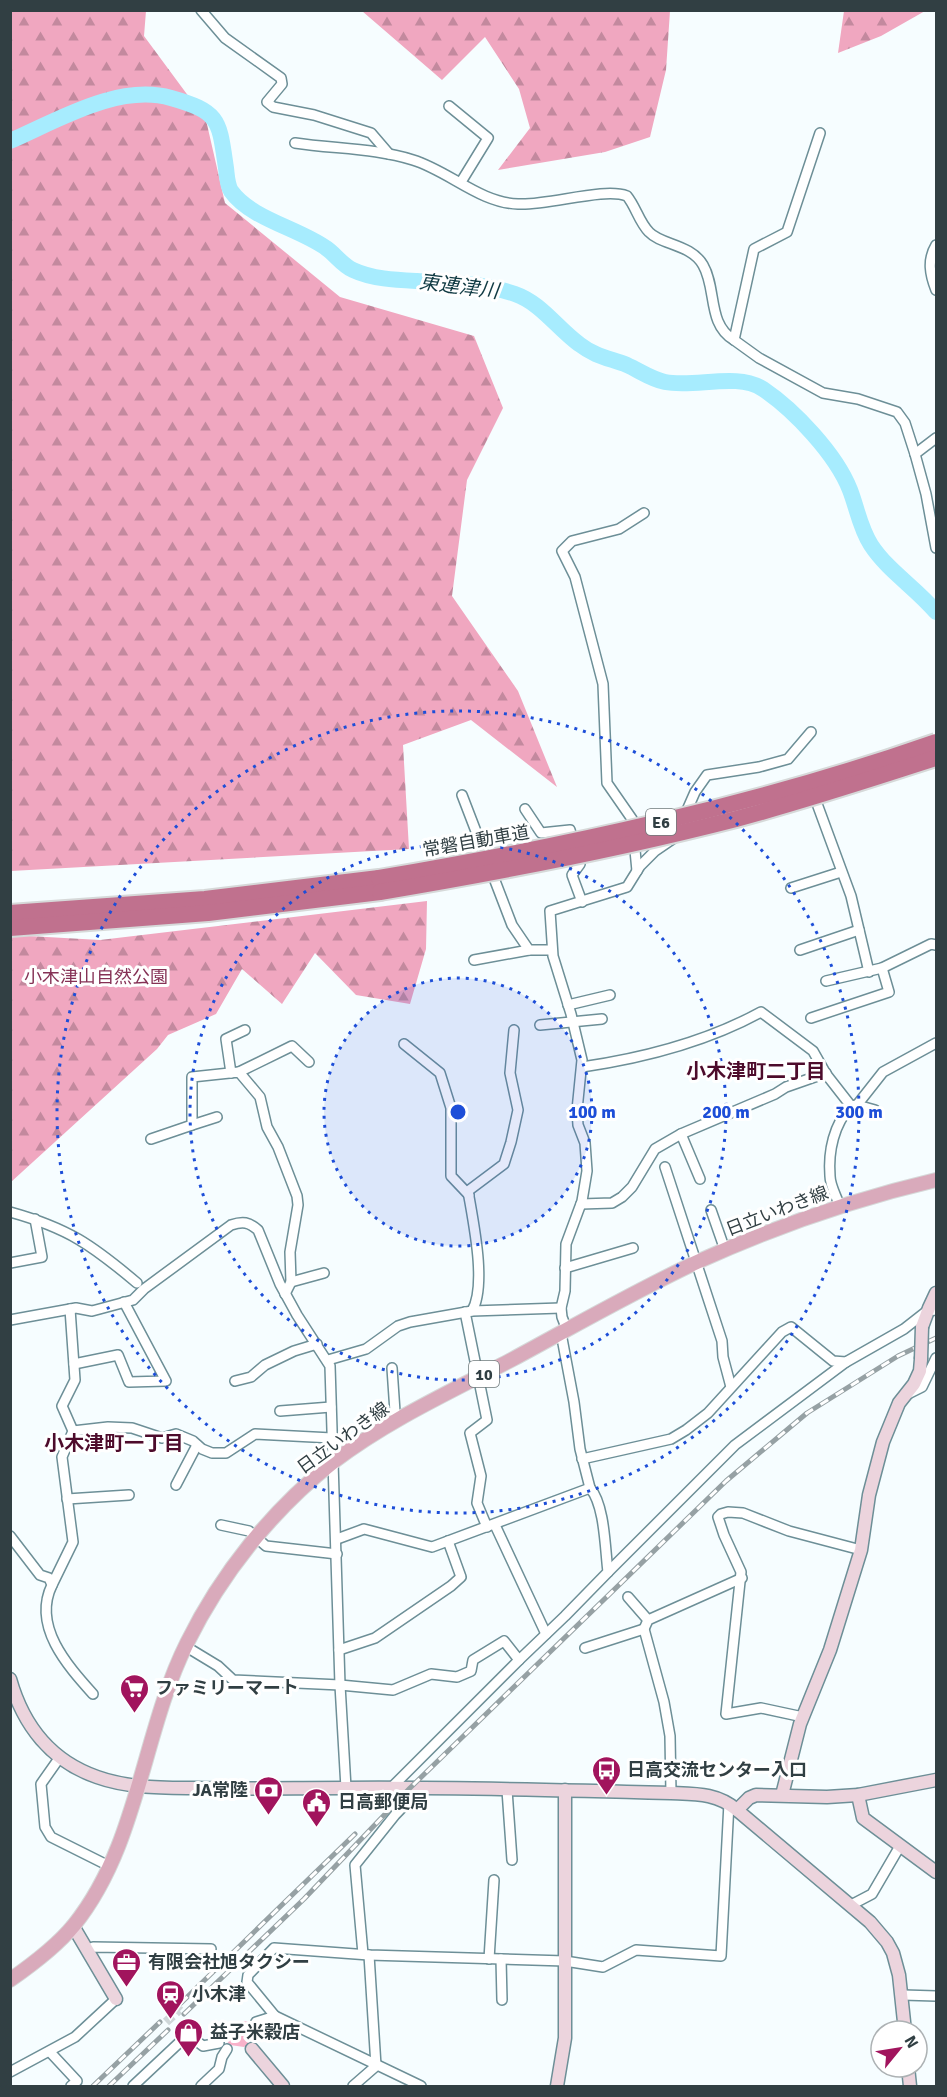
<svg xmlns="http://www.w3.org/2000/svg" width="947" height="2097" font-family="Signika,'Noto Sans JP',sans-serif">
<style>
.grass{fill:url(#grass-tufts)}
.forest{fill:url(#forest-firs)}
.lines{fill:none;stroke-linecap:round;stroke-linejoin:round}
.river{stroke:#a7ecfe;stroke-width:16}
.street-tunnel{stroke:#cfd7d9;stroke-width:9;stroke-dasharray:9 4.5;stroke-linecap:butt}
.street-casing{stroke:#6d8f97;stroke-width:12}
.secondary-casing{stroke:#6d8f97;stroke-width:15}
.primary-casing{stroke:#d6d9d9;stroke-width:16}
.highway-casing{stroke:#d6d9d9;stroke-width:20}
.street{stroke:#fff;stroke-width:9}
.secondary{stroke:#ecd4dd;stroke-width:12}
.primary{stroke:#d9aabb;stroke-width:14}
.highway{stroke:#c0718e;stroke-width:16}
.rail-casing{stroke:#96a1a4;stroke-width:5}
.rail{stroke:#fff;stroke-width:3;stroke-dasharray:9;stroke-linecap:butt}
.secondary-bridge-casing{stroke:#6d8f97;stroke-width:15;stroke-linecap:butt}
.highway-bridge-casing{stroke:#d6d9d9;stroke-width:20;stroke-linecap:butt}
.secondary-bridge{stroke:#ecd4dd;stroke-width:12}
.highway-bridge{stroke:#c0718e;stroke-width:16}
.ring{fill:none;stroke:#1d4ed8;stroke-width:3;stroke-dasharray:3 6}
.labels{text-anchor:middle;stroke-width:6;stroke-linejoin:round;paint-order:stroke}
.shield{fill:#fff;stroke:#6f797b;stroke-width:1.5}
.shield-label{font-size:16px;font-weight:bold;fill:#313f43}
.street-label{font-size:18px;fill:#313f43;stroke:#fff}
.park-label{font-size:18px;fill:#853155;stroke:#fff}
.poi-label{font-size:18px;font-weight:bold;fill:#313f43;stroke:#fff;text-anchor:start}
.water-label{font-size:20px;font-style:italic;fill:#113b44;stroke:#fff}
.neighbourhood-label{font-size:20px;font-weight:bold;fill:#4d0b2b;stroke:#fff}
.centre{fill:#1d4ed8;stroke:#fff;stroke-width:3}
.ring-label{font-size:18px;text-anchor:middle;font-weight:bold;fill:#1d4ed8;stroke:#fff;stroke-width:6;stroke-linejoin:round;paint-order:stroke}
</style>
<defs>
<pattern id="grass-tufts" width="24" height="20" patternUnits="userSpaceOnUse" patternTransform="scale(1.5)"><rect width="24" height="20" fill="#f8b2ca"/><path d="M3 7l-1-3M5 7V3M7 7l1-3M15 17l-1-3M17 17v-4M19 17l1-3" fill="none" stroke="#c992a6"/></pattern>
<pattern id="forest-firs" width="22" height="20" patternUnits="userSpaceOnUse" patternTransform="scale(1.5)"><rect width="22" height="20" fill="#f0a7c0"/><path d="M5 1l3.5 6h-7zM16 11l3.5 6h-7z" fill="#c3899e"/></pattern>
</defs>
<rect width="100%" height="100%" fill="#f6fdff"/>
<!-- grass -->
<polygon class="grass" points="243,2021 249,2022 251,2026 250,2042 244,2047 230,2045 225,2039 227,2034"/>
<!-- forest -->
<g class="forest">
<polygon points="10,11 146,11 144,36 206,120 225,203 340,297 474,336 503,408 467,480 452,596 518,691 557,787 471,720 403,745 409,849 11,871"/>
<polygon points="362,11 670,11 666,70 650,137 605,152 498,170 530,128 519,89 485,37 442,80"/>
<polygon points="844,11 844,10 925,11 881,36 838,53"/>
<polygon points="427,901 426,949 410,1004 356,995 315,953 282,1004 242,969 216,1014 168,1035 157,1049 11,1182 11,935 100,940"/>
</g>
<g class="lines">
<!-- river -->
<path class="river" d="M10 141C58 120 119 83 171 98 221 112 219 121 226 168 227 176 227 184 231 191 251 219 298 228 326 248 335 254 342 265 353 270 372 279 396 280 417 281 450 283 484 283 515 294 541 303 557 328 579 344 596 357 609 358 627 365 640 371 651 379 665 382 695 388 737 372 763 389 794 410 836 454 850 490 857 508 860 528 871 545 888 571 916 588 936 612"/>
<!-- street-tunnel -->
<polyline class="street-tunnel" points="166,2022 179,2010 180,2011"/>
<defs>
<g id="street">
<polyline points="201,10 225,38 281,78 282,84 267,102 273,107 314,115 371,133 389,154"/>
<polyline points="449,106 488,138 461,182"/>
<polyline points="820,133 787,232 754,249 734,340 759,358 823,393 858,399 897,412 905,423 915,454 926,494 936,548"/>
<path d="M295 143C334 149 376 148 413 160 449 171 480 203 518 204 548 206 604 187 627 196 636 207 639 222 649 232 661 245 691 244 703 265 717 289 707 324 734 340"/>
<path d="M936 245C927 260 930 275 936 290"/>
<polyline points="915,454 936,438"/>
<polyline points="462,795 512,925 529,950 552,950"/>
<polyline points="816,801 851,896 869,972"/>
<polyline points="525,809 541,833 570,830 580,864 572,875 582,902"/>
<polyline points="684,817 695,792 707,775 759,767 788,759 811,732"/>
<polyline points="637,871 632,819 607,783 603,684 575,577 562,551 572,541 619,529 644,513"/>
<polyline points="791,888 841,872"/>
<polyline points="800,950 859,930"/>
<polyline points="474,960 529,950"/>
<polyline points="826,981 882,968 931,944 936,945"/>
<polyline points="568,1005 610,995"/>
<polyline points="811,1018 889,992 882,968"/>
<polyline points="540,1025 602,1019"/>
<polyline points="404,1044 440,1073 451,1108 451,1176 469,1195"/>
<path d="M582 1067C644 1058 706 1042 761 1012L813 1051 826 1074 851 1106 857 1105 875 1110"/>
<polyline points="239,1072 292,1046 309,1062"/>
<polyline points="231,1073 226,1039 245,1030"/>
<polyline points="857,1105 883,1072 936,1043"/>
<polyline points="192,1125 217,1117"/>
<polyline points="681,1134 700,1179"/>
<polyline points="151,1139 192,1125 192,1077 239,1072 260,1097 267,1127 278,1147 297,1196 298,1205 290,1252 291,1282 285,1294"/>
<polyline points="665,1167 722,1341 723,1357 731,1387"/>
<polyline points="581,1204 612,1203 622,1197 632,1187 655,1149 681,1134 775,1094 786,1087 826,1073"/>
<path d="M840 1207C837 1197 830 1186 830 1176 828 1151 834 1124 851 1106"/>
<polyline points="711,1210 725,1250"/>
<path d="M10 1212C68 1228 92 1245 137 1283"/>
<polyline points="10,1263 42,1257 35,1219"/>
<polyline points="565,1268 633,1248"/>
<polyline points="291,1282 324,1273"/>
<path d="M472 1311C487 1285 473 1221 468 1191L504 1164 511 1142 518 1110 510 1073 514 1030"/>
<polyline points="465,1312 487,1420 470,1433 481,1476 477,1503 487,1527"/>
<path d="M10 1320 76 1308 92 1311 133 1300 144 1289 231 1225C243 1221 249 1222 258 1230L280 1284 297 1315 330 1366 340 1685 346 1788"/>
<polyline points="567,1330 562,1317 561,1308 565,1291 566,1244 582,1201 587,1171 585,1143 578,1125 577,1110 582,1060 571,1014 553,956 550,911 627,887 640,866 655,851 674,838"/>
<polyline points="561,1333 574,1402 580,1449 590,1488"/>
<polyline points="328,1360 366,1349 398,1326 410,1322 472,1311 561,1308"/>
<polyline points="74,1364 118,1355 129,1382 166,1381 124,1302"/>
<polyline points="392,1368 395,1412 397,1420"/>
<polyline points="235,1381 251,1377 265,1365 294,1351 317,1344"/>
<polyline points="908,1394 922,1387 936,1358"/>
<polyline points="280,1411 331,1407"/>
<polyline points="73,1431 108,1427 132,1428 162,1438 176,1434 193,1441 202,1449 212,1453 226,1453 255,1434 332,1438"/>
<polyline points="582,1459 671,1439 686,1430 708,1413 782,1332 791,1327 833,1361 846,1362 904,1329 927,1311 936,1310"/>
<polyline points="176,1485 197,1445"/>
<polyline points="67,1499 129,1495"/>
<polyline points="221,1525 249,1531 266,1546 337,1554"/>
<polyline points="495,1525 546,1634"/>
<path d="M10 1536 40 1575 49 1578 52 1585C32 1626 67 1665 93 1694"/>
<path d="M337 1539 364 1529 432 1547 590 1488C605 1505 605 1549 608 1572L565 1616 519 1660"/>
<polyline points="608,1572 735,1445 846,1362"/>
<polyline points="52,1585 73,1542 62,1457 73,1431 62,1406 75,1380 70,1309"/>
<polyline points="628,1597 648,1620"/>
<polyline points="644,1629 648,1620 742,1578"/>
<polyline points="185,1646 218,1666 233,1680 340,1685 393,1690 431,1674 457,1677 471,1671 473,1660 504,1641 519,1660 391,1788"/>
<polyline points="585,1648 644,1629 664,1702 670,1736 671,1793"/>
<polyline points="339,1650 375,1638 451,1586 461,1577 448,1541"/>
<polyline points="803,1717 761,1708 726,1714 741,1572 724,1535 718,1517 721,1514 728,1512 743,1513 789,1531 861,1550"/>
<polyline points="60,1757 41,1784 45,1827 51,1837 109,1866"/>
<polyline points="507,1790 512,1860"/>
<polyline points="851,1905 872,1894 900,1846"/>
<polyline points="87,1950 93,1947 211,1949"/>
<polyline points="363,1954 355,1865 395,1815 420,1789"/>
<polyline points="489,1959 494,1880"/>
<polyline points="501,1959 502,2000"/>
<polyline points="903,1995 936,1996"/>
<polyline points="275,2016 247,1982 248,1975 274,1948 369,1955 565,1961 603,1967 636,1950 721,1956 729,1803"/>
<polyline points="256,2022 275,2016 421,2086"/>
<polyline points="50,2052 77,2081 71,2086"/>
<polyline points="10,2072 75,2037 116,1999"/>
<polyline points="133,2086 181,2041 190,2036 203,2046 219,2043"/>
<polyline points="201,2086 219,2069 222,2057 227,2049"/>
<polyline points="353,2086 376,2066 369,1955"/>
</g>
<g id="secondary">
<polyline points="922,1327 929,1308 936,1293"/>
<path d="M10 1679C23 1725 51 1761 97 1777 127 1788 163 1788 195 1788 245 1789 295 1788 345 1788 454 1787 563 1790 671 1793 696 1794 717 1793 737 1810L870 1922 887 1942 893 1953 899 1975 905 2031"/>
<polyline points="782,1795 800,1724 830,1650 861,1550 869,1495 883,1442 899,1403 914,1384 920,1371 921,1359"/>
<polyline points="858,1795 863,1818 936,1872"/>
<polyline points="737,1810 749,1798 756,1795 827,1797 858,1795 936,1780"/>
<polyline points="73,1926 116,1999"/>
<polyline points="252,2049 283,2086"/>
<polyline points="908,2067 910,2086"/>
<polyline points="557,2086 565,2038 565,1790"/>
</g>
<path id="primary" d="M10 1980C33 1964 57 1946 74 1925 139 1844 142 1733 187 1643 221 1574 272 1510 333 1462 388 1420 452 1391 513 1359 574 1326 635 1291 697 1262 774 1227 855 1199 936 1180"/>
<g id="highway">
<polyline points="10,913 205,899 379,878"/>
<polyline points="10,928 208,913 380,892"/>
</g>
</defs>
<!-- street casing -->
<use href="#street" class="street-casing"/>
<!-- secondary casing -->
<use href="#secondary" class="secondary-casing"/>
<!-- primary casing -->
<use href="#primary" class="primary-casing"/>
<!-- highway casing -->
<use href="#highway" class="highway-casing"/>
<!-- street -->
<use href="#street" class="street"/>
<!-- secondary -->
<use href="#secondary" class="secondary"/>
<!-- primary -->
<use href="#primary" class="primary"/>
<!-- highway -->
<use href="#highway" class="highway"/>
<defs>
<g id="rail">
<polyline points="181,2003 355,1834"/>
<polyline points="184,2014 304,1899 410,1788 726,1481 807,1413 898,1356 936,1338"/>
<polyline points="93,2086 160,2022"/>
<polyline points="109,2086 168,2030"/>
</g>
</defs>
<!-- rail casing -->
<use href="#rail" class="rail-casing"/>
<!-- rail -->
<use href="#rail" class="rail"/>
<defs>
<polyline id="secondary-bridge" points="921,1359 922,1327"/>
<g id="highway-bridge">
<path d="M379 878C568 846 756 805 936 742"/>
<path d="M380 892C500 872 619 849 736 819 804 801 870 779 936 758"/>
</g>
</defs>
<!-- secondary-bridge casing -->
<use href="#secondary-bridge" class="secondary-bridge-casing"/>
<!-- highway-bridge casing -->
<use href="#highway-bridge" class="highway-bridge-casing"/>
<!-- secondary-bridge -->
<use href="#secondary-bridge" class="secondary-bridge"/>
<!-- highway-bridge -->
<use href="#highway-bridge" class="highway-bridge"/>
</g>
<!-- distance rings -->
<circle cx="458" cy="1112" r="134" fill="#1d4ed8" fill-opacity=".12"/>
<g class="ring">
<circle cx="458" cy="1112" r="134"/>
<circle cx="458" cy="1112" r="268"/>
<circle cx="458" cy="1112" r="401"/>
</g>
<!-- icons -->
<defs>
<symbol id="supermarket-pin" viewBox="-11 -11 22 30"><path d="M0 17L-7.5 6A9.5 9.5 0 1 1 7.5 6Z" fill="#a1145d" stroke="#fff"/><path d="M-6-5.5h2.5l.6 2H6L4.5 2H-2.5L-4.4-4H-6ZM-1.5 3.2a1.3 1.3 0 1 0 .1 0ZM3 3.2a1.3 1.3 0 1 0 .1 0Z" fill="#fff"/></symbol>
<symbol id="bus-pin" viewBox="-11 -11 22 30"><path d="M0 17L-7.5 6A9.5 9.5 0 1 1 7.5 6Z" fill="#a1145d" stroke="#fff"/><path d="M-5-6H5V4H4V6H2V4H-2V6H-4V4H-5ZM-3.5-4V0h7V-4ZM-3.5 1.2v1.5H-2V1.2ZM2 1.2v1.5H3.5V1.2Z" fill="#fff"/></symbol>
<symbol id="bank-pin" viewBox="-11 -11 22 30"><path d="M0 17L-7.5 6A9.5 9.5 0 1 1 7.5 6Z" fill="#a1145d" stroke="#fff"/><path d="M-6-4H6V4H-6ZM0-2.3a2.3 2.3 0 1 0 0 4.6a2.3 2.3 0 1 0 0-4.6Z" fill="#fff"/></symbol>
<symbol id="civic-pin" viewBox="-11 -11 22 30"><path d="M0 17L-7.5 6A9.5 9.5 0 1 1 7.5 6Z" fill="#a1145d" stroke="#fff"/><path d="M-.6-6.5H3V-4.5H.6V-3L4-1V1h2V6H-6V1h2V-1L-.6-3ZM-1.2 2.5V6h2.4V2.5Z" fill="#fff"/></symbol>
<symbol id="office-pin" viewBox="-11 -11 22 30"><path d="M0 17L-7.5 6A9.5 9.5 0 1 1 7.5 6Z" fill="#a1145d" stroke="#fff"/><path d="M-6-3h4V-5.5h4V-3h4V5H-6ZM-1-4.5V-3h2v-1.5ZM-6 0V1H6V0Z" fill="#fff"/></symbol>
<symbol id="station-pin" viewBox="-11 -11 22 30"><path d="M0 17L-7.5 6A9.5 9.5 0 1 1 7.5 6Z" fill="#a1145d" stroke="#fff"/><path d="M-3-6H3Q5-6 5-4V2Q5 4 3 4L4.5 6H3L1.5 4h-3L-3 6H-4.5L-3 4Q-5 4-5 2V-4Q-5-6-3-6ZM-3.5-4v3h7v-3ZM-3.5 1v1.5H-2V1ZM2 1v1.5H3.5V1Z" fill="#fff"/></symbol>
<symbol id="shop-pin" viewBox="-11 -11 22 30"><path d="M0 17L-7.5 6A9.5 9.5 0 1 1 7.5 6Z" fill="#a1145d" stroke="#fff"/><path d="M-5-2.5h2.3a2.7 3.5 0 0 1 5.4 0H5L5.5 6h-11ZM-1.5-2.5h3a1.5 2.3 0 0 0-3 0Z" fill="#fff"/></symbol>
</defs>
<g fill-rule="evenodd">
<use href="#supermarket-pin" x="118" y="1672" width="33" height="45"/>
<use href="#bus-pin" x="590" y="1754" width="33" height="45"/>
<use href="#bank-pin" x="252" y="1774" width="33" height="45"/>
<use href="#civic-pin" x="300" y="1786" width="33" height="45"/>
<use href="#office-pin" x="110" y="1946" width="33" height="45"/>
<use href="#station-pin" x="154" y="1978" width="33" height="45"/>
<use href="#shop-pin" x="172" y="2016" width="33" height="45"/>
</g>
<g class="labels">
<!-- shield labels -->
<g class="shield">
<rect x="646" y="809" width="30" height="26" rx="4.5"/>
<rect x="469" y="1361" width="30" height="26" rx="4.5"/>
</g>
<g class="shield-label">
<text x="661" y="828">E6</text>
<text x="484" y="1380">10</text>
</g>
<!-- street labels -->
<g class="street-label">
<text transform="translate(476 841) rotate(-10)" y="6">常磐自動車道</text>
<text transform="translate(777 1211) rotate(-21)" y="6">日立いわき線</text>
<text transform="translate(343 1438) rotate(-36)" y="6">日立いわき線</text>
</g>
<!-- park labels -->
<g class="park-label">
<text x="96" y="983">小木津山自然公園</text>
</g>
<!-- poi labels -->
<g class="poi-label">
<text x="155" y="1694">ファミリーマート</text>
<text x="627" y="1776">日高交流センター入口</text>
<text x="248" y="1796" text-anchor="end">JA常陸</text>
<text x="338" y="1808">日高郵便局</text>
<text x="148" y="1968">有限会社旭タクシー</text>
<text x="192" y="2000">小木津</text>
<text x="210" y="2038">益子米穀店</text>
</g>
<!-- water labels -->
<g class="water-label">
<text transform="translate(459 286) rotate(7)" y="7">東連津川</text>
</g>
<!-- neighbourhood labels -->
<g class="neighbourhood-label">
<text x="756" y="1078">小木津町二丁目</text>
<text x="114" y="1450">小木津町一丁目</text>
</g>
</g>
<circle cx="458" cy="1112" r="9" class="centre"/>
<g class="ring-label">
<text x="592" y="1118">100 m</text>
<text x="726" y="1118">200 m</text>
<text x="859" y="1118">300 m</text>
</g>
<!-- border -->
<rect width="947" height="2097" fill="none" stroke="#313f43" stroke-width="24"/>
<!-- north arrow -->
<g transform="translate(899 2049) rotate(60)"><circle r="28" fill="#ffffff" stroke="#adb2b4" stroke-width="1.5"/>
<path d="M0-4.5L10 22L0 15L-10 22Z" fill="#a1145d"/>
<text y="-9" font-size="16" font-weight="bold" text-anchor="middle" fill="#313f43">N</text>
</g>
</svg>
